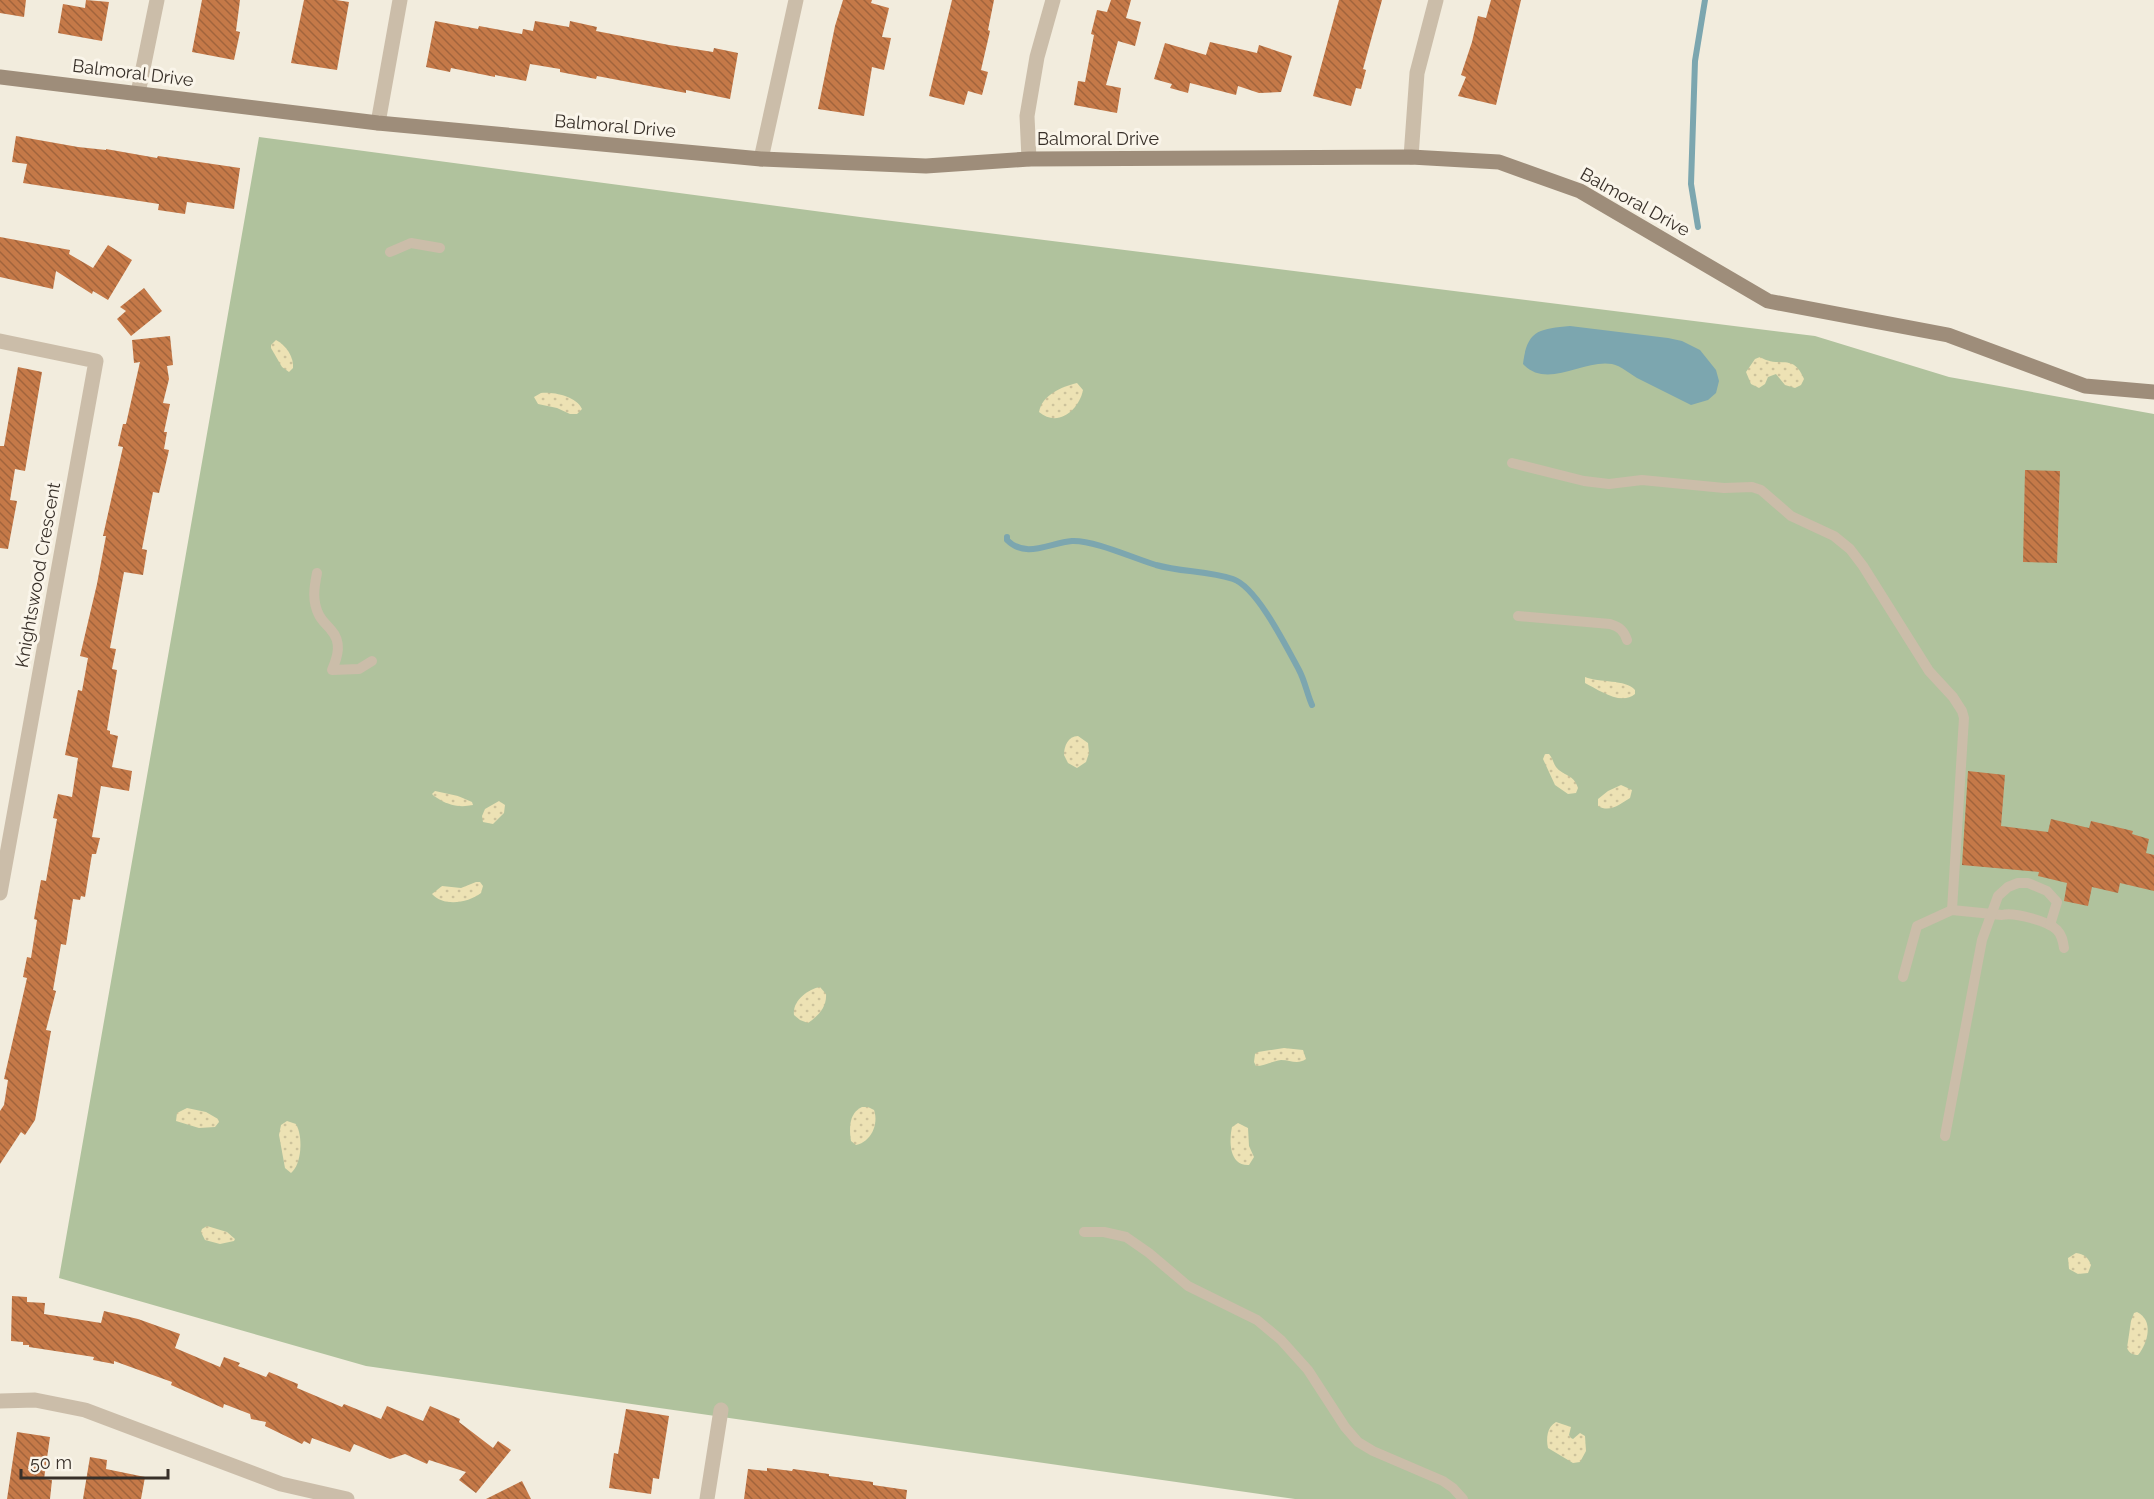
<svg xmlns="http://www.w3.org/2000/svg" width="2154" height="1499" font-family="Raleway,sans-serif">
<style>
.grass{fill:#b0c29d}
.sand{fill:url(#sand-dots)}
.water{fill:#7ca6af}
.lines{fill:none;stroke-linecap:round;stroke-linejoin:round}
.stream{stroke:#7ca6af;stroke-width:6}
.building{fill:url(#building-back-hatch)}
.lane{stroke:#cbbda9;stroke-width:10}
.street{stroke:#cbbda9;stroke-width:15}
.secondary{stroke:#9e8d7a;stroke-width:15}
.labels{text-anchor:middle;stroke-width:6;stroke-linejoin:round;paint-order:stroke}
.street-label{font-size:18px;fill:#383029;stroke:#faf5ea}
</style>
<defs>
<pattern id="sand-dots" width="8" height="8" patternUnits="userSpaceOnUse" patternTransform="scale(1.5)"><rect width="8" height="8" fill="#ede2b4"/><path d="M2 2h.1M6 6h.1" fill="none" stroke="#ccc29b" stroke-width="1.8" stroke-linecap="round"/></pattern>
<pattern id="building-back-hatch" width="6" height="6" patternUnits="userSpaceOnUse" patternTransform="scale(1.5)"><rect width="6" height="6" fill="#c57948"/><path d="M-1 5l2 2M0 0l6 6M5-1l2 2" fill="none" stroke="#a1643c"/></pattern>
</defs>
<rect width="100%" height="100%" fill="#f2ecdd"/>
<!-- grass -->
<polygon class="grass" points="259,137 860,217 1815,336 1949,377 2154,414 2154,1499 1295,1499 366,1366 59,1278"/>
<!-- sand -->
<g class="sand">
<path d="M276 340C286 345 294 357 293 368L289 372 282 367 271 348V345Z"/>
<path d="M1760 357C1779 369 1793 352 1804 379L1801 385 1795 388 1785 385 1776 374 1768 377 1765 384 1759 388 1751 384 1746 372 1755 359Z"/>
<path d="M1077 383 1083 390C1079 410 1058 428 1039 412 1042 395 1061 387 1077 383Z"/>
<path d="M541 393C554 392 576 396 582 409L577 414H570L557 408 538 404 534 397Z"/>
<path d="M1585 677C1599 683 1626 679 1635 690V694C1621 706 1599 690 1585 683Z"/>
<path d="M1078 736 1088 743 1089 753 1086 762 1077 768 1068 763 1064 755C1064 746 1068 736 1078 736Z"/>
<path d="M1545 754H1549C1553 758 1553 763 1556 767 1563 776 1574 774 1578 788L1576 793 1568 794 1555 785 1543 759Z"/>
<path d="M1621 785 1632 790 1630 798C1620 804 1610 813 1598 806V799L1608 791Z"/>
<path d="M435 791 458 796 472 802 473 805C458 808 447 805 434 796L432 794Z"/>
<polygon points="499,801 505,805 504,813 493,824 483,822 482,816 485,809"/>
<path d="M476 882H480L483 886 481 893C468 903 444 907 432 894L442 886 461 888Z"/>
<path d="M820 987 826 994C827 1007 818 1016 808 1023L800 1020 794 1015C792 1001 808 989 820 987Z"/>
<path d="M1284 1048 1303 1050 1306 1059C1297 1065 1291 1060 1281 1060 1272 1061 1265 1066 1256 1066L1254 1062 1255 1054 1258 1052Z"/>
<path d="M862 1107H868L874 1110C879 1124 871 1142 856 1145L851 1141C849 1128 849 1113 862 1107Z"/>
<polygon points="187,1108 206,1112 218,1119 219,1122 215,1127 199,1128 176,1121 177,1113"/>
<path d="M287 1121 296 1124C303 1136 302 1164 291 1173L285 1168 279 1135 281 1125Z"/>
<path d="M1238 1123 1248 1128 1249 1146 1254 1157 1249 1165C1229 1166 1229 1141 1232 1127Z"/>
<polygon points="207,1226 227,1232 235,1239 234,1241 220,1244 205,1240 201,1232 202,1229"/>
<path d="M2076 1253C2084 1254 2088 1257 2091 1265L2088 1273 2078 1274 2069 1269 2068 1258Z"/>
<path d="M2137 1312C2154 1320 2148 1343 2138 1355 2133 1355 2129 1353 2127 1348L2131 1321 2134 1313Z"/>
<path d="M1556 1422 1571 1427 1569 1435 1571 1438 1573 1439 1580 1433 1585 1436 1586 1451 1580 1462 1573 1463 1548 1448C1546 1438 1547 1427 1556 1422Z"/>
</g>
<!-- water -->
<path class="water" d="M1570 326 1668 338 1682 341 1700 350 1716 370 1719 381 1716 393 1708 400 1691 405C1673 396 1655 387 1637 378 1629 373 1621 366 1612 364 1583 359 1547 390 1523 364 1527 330 1539 329 1570 326Z"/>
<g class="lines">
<!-- stream -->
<g class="stream">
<polyline points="1698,227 1691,184 1695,61 1705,0"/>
<path d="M1007 537V540C1026 559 1049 543 1072 541 1094 540 1133 558 1156 565 1181 572 1208 571 1233 579 1257 587 1287 648 1299 670 1305 681 1307 694 1312 705"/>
</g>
</g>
<!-- building -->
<g class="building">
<polygon points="0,0 26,0 24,17 0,13"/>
<polygon points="86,0 109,2 102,41 58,33 63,4 85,8"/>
<polygon points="202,0 240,0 236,31 240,32 234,60 192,52"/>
<polygon points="304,0 336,0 349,2 337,70 291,63"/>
<polygon points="843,0 872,0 871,3 889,8 882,37 891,38 884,70 872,67 864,116 818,109 835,26"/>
<polygon points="952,0 994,0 988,30 990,31 981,70 988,72 982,95 968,91 964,105 929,96"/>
<polygon points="1111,0 1131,0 1126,18 1141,22 1135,46 1118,41 1106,85 1121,88 1117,113 1074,105 1078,81 1085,82 1094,35 1091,34 1097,10 1107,12"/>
<polygon points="1339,0 1382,0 1363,69 1366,70 1361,89 1356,88 1351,106 1313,96"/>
<polygon points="1491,0 1521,0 1496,105 1458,96 1466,77 1461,75 1472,42 1478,16 1486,18"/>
<polygon points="435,21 478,29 479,26 522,34 523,29 533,31 535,21 569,27 570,21 597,27 596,31 669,45 713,52 714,48 738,53 730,99 686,90 686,93 597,76 596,79 560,72 560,69 530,64 526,81 495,75 495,77 451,68 450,72 426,67"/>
<polygon points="1210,42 1257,53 1259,45 1292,56 1281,92 1259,93 1238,86 1236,95 1190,83 1188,93 1170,88 1172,84 1154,79 1165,43 1206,55"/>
<polygon points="16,136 78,147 106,150 106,149 157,158 158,156 240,168 234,209 187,202 185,214 158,210 159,204 23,183 27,164 12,162"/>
<polygon points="0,237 70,250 69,254 93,268 108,245 132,260 108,300 93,291 92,294 56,271 53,289 0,277"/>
<polygon points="144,288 162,311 131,336 117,319 126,311 120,307"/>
<polygon points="170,336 173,365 167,366 169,379 163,403 170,404 164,432 167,432 164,449 169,450 159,493 153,492 142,549 147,550 143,575 124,572 110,648 116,649 112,669 117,670 107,730 110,731 110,734 118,736 112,767 132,771 129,791 101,786 92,837 100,838 96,854 92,854 85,897 81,896 80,900 73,899 66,945 61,944 53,990 56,991 46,1030 51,1031 35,1120 25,1135 21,1132 0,1164 0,1111 4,1105 8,1080 4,1079 27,978 23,977 27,957 31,958 37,920 34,919 41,880 46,881 57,819 53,818 58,794 72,797 78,758 65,755 78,690 82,691 88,658 80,656 97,584 106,536 103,536 123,447 118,446 123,424 126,424 140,362 134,363 132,340"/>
<polygon points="18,367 42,372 25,471 15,469 10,500 17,501 8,549 0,548 0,446 4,446"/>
<polygon points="2025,470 2060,471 2057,563 2023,562"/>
<polygon points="1968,771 2005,775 2001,826 2048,832 2051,819 2089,828 2091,821 2133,831 2132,834 2149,839 2146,853 2154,855 2154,891 2120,883 2118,893 2092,887 2088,906 2064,901 2067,883 2038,876 2039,872 1962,865"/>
<polygon points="12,1296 27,1297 27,1302 45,1303 44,1314 101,1323 104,1311 138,1319 180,1334 175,1348 220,1367 224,1357 240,1363 238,1366 266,1377 269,1372 298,1384 297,1388 342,1407 344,1404 381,1419 387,1406 423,1421 430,1406 460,1419 459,1422 493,1448 498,1441 511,1450 476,1493 459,1480 466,1472 429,1460 427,1464 405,1454 390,1459 354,1444 350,1452 312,1438 310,1444 304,1441 302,1444 265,1426 266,1422 251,1419 250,1414 224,1404 223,1408 171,1385 172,1382 114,1361 114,1364 93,1360 94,1357 29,1347 29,1345 23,1345 23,1342 11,1341"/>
<polygon points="626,1409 669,1416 659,1479 653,1478 651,1494 609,1488 614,1453 618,1454"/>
<polygon points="17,1432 50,1437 44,1479 52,1480 50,1499 7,1499"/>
<polygon points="90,1457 107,1460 106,1469 145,1477 141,1499 83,1499"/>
<polygon points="767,1468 792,1471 793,1469 829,1474 829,1476 873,1482 873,1485 907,1490 906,1499 744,1499 748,1469 767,1471"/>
<polygon points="522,1481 531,1499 486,1499"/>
</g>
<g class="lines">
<!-- lane -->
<g class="lane">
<polyline points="390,252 411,243 440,248"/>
<polyline points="1512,463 1584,481 1609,484 1642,480 1724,488 1752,487 1761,490 1791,516 1834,536 1850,549 1863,566 1929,671 1953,697 1962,711 1964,718 1952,910"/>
<path d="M317 573C314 588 312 601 319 615 322 621 327 625 331 630 342 642 338 656 332 670L359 669 372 661"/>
<path d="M1518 616 1610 624C1620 627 1624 631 1627 640"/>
<path d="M1903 977 1917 926 1952 910 2002 915C2014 912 2048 921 2057 930 2062 935 2063 941 2064 948"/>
<polyline points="1945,1136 1982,940 1998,896 2008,887 2018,883 2028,883 2047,891 2057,902 2050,925"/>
<polyline points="1084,1232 1104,1232 1126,1237 1149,1253 1188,1286 1257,1320 1281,1340 1308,1370 1345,1427 1358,1442 1373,1451 1443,1481 1453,1488 1463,1499"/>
</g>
<!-- street -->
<g class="street">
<polyline points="138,93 157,0"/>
<polyline points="378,123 400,0"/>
<polyline points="1411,157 1417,73 1436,0"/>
<polyline points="761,159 796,0"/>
<polyline points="1029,159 1027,116 1037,57 1053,0"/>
<polyline points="0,341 96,361 0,893"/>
<polyline points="0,1401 35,1400 85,1410 281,1484 347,1499"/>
<polyline points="707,1499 721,1410"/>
</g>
<!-- secondary -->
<polyline class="secondary" points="0,77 378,123 761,159 926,166 1029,159 1411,157 1499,162 1580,191 1768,301 1948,335 2085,386 2154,392"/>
</g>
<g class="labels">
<!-- street labels -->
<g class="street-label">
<text transform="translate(133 73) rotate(7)" y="6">Balmoral Drive</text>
<text transform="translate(615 126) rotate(5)" y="6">Balmoral Drive</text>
<text x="1098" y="145">Balmoral Drive</text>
<text transform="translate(1635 202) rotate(29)" y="6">Balmoral Drive</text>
<text transform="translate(38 575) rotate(-80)" y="6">Knightswood Crescent</text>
</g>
</g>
<!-- scale -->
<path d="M21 1469v9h147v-9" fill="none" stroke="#383029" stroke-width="3"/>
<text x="30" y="1469" font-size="18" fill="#383029" stroke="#faf5ea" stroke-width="4.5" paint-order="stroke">50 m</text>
</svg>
